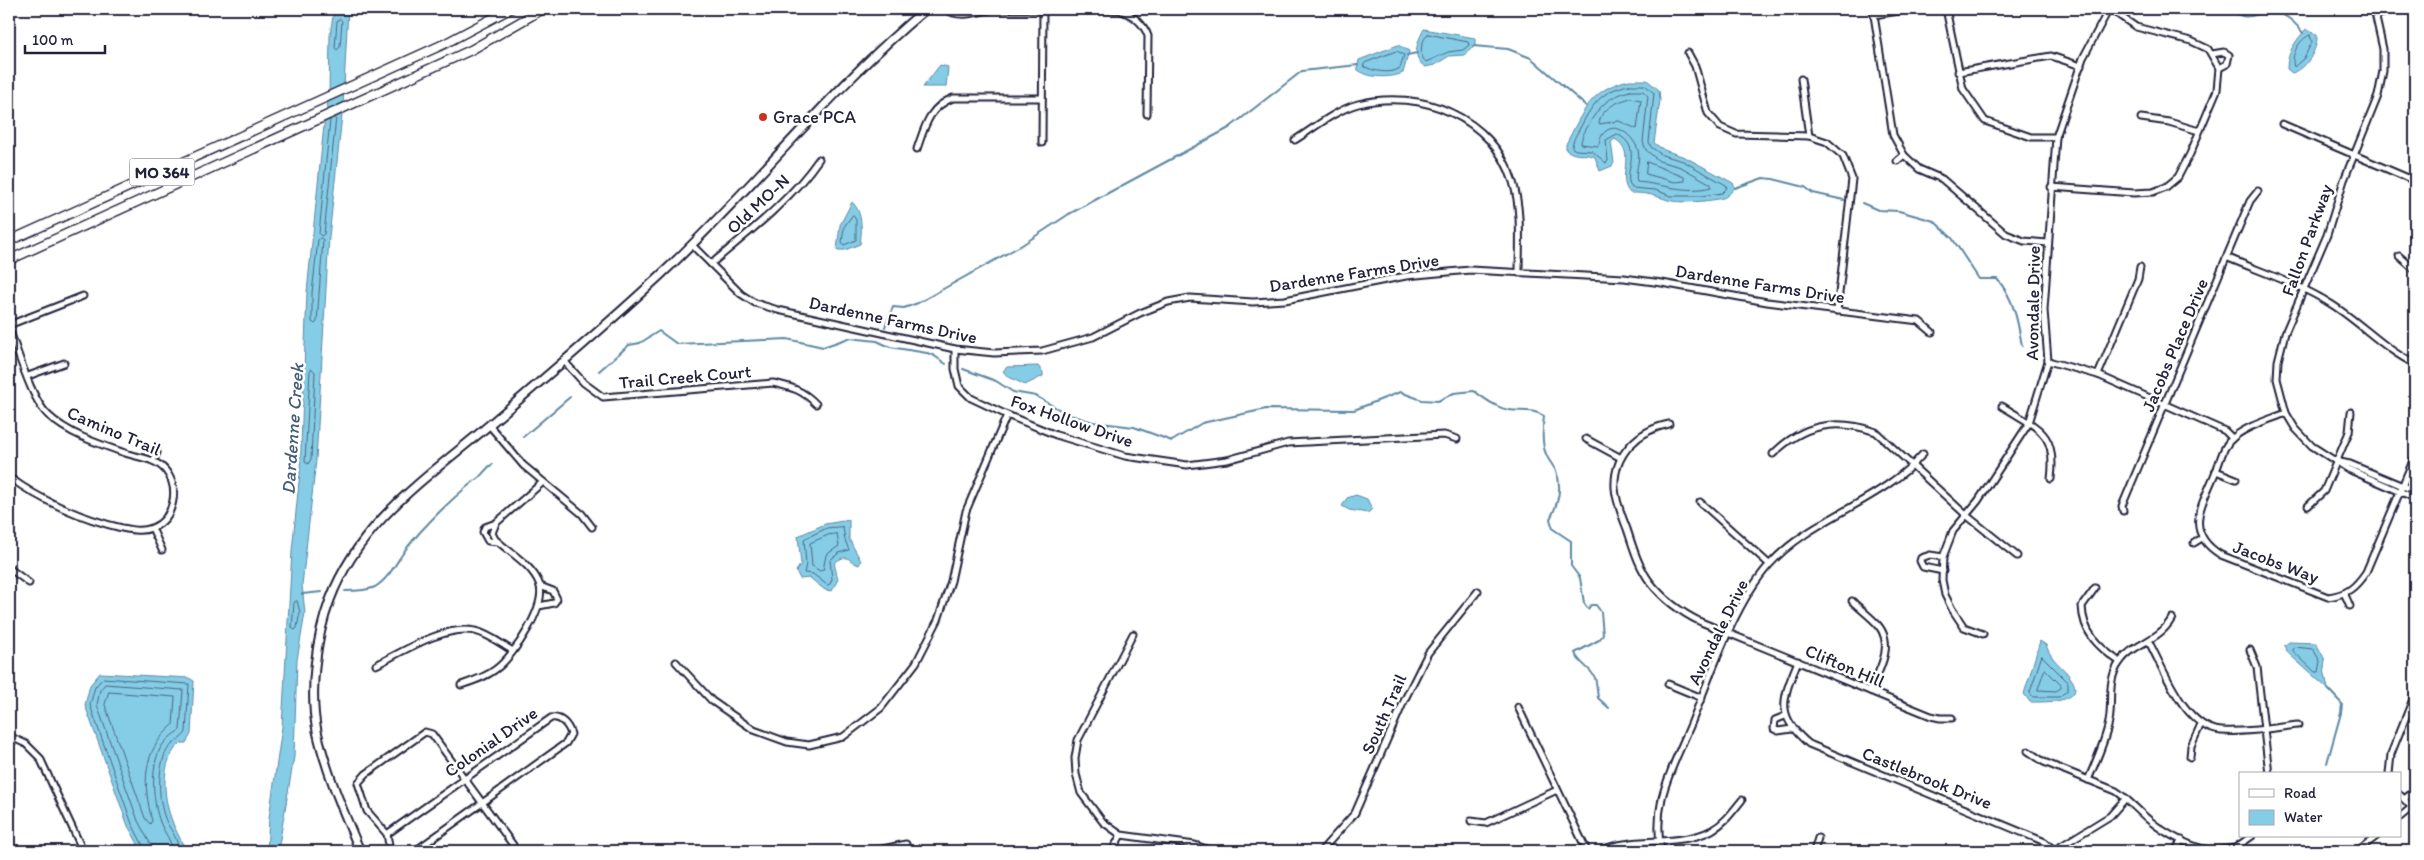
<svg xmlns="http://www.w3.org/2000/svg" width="2424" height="860" font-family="Itim,sans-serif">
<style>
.water{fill:#85cce6;stroke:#5d88a2}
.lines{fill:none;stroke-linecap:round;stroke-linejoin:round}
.shore{stroke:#4a667f;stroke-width:1}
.stream{stroke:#5d88a2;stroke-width:2}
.minor-casing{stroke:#22223b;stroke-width:9}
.major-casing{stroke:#22223b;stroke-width:11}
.highway-casing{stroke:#22223b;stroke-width:11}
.minor{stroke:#fff;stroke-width:5}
.major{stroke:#fff;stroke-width:7}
.highway{stroke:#fff;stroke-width:8}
.poi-dot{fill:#c8321e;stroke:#fff;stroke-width:2}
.labels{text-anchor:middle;stroke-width:5;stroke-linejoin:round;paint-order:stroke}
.shield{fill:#fff;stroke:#646476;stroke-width:1}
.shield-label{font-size:16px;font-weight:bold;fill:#22223b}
.poi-label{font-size:18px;fill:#22223b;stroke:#fff;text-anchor:start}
.street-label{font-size:18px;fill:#22223b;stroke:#fff}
.water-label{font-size:19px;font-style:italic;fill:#455e77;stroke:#fff}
</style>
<rect width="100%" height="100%" fill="#fff"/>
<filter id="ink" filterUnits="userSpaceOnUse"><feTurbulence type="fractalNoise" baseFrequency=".02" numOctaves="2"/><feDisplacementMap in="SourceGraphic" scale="10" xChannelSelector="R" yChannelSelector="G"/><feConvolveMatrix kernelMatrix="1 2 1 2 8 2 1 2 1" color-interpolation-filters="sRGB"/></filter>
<g filter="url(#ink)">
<!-- water -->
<g class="water">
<polygon points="334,9 348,9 343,106 329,237 316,460 302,585 305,613 297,660 294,757 278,851 267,851 269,818 282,727 292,551 300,472 307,292 324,125 329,95 330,35"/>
<path d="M1424 29 1475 38V46L1464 55 1449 56 1435 65 1425 67C1411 57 1417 42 1424 29Z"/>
<path d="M2306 29 2317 35C2318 49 2306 70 2292 73L2287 69C2287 52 2295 42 2306 29Z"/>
<path d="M1398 45 1409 51 1403 73C1392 78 1367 79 1357 69L1359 60Z"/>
<polygon points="940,65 948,67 946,87 923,87"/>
<path d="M1629 80H1647L1659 90 1660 100 1654 143 1664 150 1685 157 1733 183 1735 188C1732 191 1727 197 1723 198 1712 201 1679 204 1668 200 1652 195 1649 193 1630 193 1615 177 1638 153 1615 139L1611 142 1614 163 1612 166 1600 171 1595 157C1584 152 1578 158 1566 150V144C1583 112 1590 89 1629 80Z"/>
<path d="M852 202C863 212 862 231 860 244L845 250H837L840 225Z"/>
<polygon points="1038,366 1043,372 1043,376 1025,385 1007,376 1003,371 1007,367"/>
<polygon points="1356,495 1367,499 1372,509 1368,513 1349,510 1342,506 1347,498"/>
<path d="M849 520V539L861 561 859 565C847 561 849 552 834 563L838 579 832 591 825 590 810 578 800 579 796 571 801 564 798 536 825 524Z"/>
<path d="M2040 641 2046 645C2052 663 2063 665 2072 680 2087 704 2041 702 2030 702L2024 694Z"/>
<polygon points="2289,642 2316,643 2325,660 2324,669 2328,689 2289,654 2284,646"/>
<path d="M100 673 189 678 194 681 191 734 186 743H181C160 759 163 796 171 818 174 828 180 837 184 847L182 851H142L128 826 85 705 90 685Z"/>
</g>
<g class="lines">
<!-- shore -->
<g class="shore">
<polygon points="340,19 342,21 340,47 337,50 335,48 337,21"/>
<path d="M1428 34 1468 42 1469 45 1463 50 1448 52 1426 62C1418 55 1421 41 1428 34Z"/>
<path d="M2310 35 2312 42 2304 58 2294 67C2290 56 2299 39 2310 35Z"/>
<path d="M1397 51 1404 55 1400 68C1390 75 1373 71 1363 66L1365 63Z"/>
<path d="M1629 85H1645L1654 93 1649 142 1651 147 1662 155 1683 161 1726 185 1727 188 1722 193 1701 196H1671L1655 190 1632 188C1620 173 1646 149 1617 134L1606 140 1608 161 1606 163 1592 151 1576 150 1572 148C1572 142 1576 135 1579 130 1592 105 1600 91 1629 85Z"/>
<path d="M1630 91H1643L1648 96 1643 142 1646 150 1659 161 1681 167 1711 184V187C1686 194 1662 184 1637 182 1634 172 1641 161 1638 150 1634 137 1615 118 1602 135 1600 138 1600 142 1598 146L1581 144C1581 138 1585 131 1588 126 1598 107 1609 96 1630 91Z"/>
<path d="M1631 98 1641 100 1637 129 1619 121 1599 124C1600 109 1618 101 1631 98Z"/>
<polyline points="330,120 319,234 321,236 324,234 336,117"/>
<polygon points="1647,162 1684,177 1685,181 1675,182 1646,174"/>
<polygon points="853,215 856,220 856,240 844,245 842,242 844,227"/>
<polygon points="321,238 323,240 317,322 315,324 312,322 312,293 318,240"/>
<polygon points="312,369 315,372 311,459 308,464 305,462 310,371"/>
<polygon points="843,527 845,540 849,550 839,553 830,560 832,579 830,584 827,585 813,574 804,573 806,564 804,539 827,528"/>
<polygon points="837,534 839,546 826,555 823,570 820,571 812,566 810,543 828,535"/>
<polygon points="297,601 300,612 297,628 295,630 292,628 294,603"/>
<polygon points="2295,647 2313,649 2320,661 2318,672 2315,672 2293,651"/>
<polygon points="2042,656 2068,682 2068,690 2059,697 2033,697 2030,693"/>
<polygon points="2045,669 2061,685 2061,688 2056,691 2038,690"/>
<path d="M109 692 175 697 173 725C141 752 143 784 152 821L150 824 145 818 105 705Z"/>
<path d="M146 851 132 824 90 705 95 687 103 678 189 684 186 732C181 741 169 743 165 754 157 774 158 803 167 823 172 832 179 840 178 851"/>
<path d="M152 851 151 845 138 821 97 705 100 690 105 684 183 690 180 730C172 735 165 740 160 749 150 768 153 803 160 822 164 833 172 840 172 851"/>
</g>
<!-- stream -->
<g class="stream">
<path d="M2232 9C2245 24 2256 12 2270 12 2284 12 2295 22 2303 33"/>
<polyline points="1473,46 1508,49 1531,58 1586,106"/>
<polyline points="1407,55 1417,53"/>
<polyline points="1735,188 1763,178 1773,179 1805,187 1813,193 1844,200"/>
<path d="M1862 203 1878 210 1899 211 1934 221 1952 238 1979 279H1997C2014 298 2018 322 2022 346"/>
<polyline points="885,327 893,307 904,308 918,303 1022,245 1069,214 1229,128 1302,71 1358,65"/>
<path d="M963 369 996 381 1013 392 1036 396 1067 414 1093 422 1134 427 1172 441 1202 423 1266 409 1354 410 1400 392 1422 400 1438 401 1454 393 1474 391C1484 398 1496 408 1509 410 1522 412 1531 408 1544 416 1543 428 1541 443 1546 454 1548 460 1553 465 1556 471 1563 488 1558 504 1550 519L1553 529 1571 541V566L1580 578 1584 603 1588 609 1591 605H1596L1601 612 1603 635 1599 640 1575 653C1578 663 1591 668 1595 678 1597 684 1597 692 1598 698L1609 708"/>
<polyline points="599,371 629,345 640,343 659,331 677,344 787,339 823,347 849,338 877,341 890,347 927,353 933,355 946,364"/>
<polyline points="523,437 570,397"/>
<path d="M345 591C355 591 366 591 375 587 389 579 397 561 406 549 422 528 456 494 477 479 484 474 485 468 493 464"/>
<polyline points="302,594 322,592"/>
<polyline points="2327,763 2341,713 2342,704 2328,689"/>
</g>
<defs>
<g id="minor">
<path d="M946 9C958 19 979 12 993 9"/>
<path d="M1001 9 1119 10C1133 15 1143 22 1148 36L1147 114"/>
<polyline points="1873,9 1893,135 1904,155 1919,169 1942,179 2006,234 2024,241 2048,243"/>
<polyline points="1946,9 1963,89 1985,121 2031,137 2056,137"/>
<polyline points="2374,9 2383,49 2383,71 2378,96 2344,180 2327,235 2285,333 2278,361 2277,379 2286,413 2295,428 2312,446 2348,469 2415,498"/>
<polyline points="1874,15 1911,9"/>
<polyline points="2376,15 2400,9"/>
<polyline points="1688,53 1695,66 1708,113 1720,127 1736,134 1809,136 1827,142 1843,156 1852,179 1837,311"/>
<polyline points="2212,54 2224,52 2229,55 2227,64 2219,68"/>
<polyline points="1958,72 2051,56 2081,66"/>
<polyline points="1801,79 1809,136"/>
<polyline points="2141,118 2169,122 2199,131"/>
<polyline points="2282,124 2415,181"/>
<path d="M1295 140C1314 128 1336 110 1358 104 1420 88 1493 117 1513 182 1522 211 1519 243 1519 273"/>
<polyline points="1042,143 1043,9"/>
<path d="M917 149C925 126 929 107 953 98H1042"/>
<polyline points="1897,161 1904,155"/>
<polyline points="2051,187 2134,193 2153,192 2166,187 2178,177 2190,154 2217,90 2219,68 2208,49 2191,41 2136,27 2110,9"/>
<polyline points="692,245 741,294 755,303 778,310 955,349 994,353 1042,351 1093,337 1140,313 1168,302 1190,298 1253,302 1285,300 1406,276 1470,270 1624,278 1662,283 1767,302 1919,321 1932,332"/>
<polyline points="2399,256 2415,270"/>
<path d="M2226 257C2261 272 2300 284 2331 304 2360 322 2384 349 2415 364"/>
<path d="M711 264C749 232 790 201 819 159"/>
<polyline points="9,325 83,296"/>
<path d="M9 329C18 351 31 399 48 415 68 434 99 444 125 453 139 458 156 458 166 471 180 489 174 519 152 528 142 532 132 530 122 528 83 519 41 501 9 477"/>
<polyline points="955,349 955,369 959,386 971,398 1007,415 1056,435 1125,456 1187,465 1227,460 1288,443 1444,435 1457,439"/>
<path d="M564 361 584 383 603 397 773 383C791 387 803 390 816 404"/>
<polyline points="2048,361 2098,375 2225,431 2232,438"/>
<polyline points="2098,375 2138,279 2140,267"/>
<polyline points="28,376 64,363"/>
<path d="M2002 406C2038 429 2057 431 2051 479"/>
<path d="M2286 413C2269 420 2249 425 2234 437 2223 445 2221 459 2216 471 2203 504 2182 531 2221 555L2328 597C2348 594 2355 588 2366 572L2415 456"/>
<path d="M1669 424C1639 430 1613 454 1615 488 1616 502 1622 516 1627 529 1633 547 1638 566 1650 582 1664 600 1680 612 1701 622L1931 716 1940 718H1952"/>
<polyline points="489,425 523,465 582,514 592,527"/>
<polyline points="1586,439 1621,458"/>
<path d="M1773 454C1803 424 1836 418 1876 432L1966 515 2017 556"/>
<polyline points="153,461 157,453"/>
<polyline points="2340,462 2350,464 2415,491"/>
<polyline points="2216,471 2236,479"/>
<polyline points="1700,502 1769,564"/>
<polyline points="2308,506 2324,491 2349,432 2351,412"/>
<polyline points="2123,511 2122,506 2250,201 2258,191"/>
<polyline points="496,523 485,527 483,532 488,541 498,542"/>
<polyline points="152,528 162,550"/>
<polyline points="2194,543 2202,538"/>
<polyline points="9,568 29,583"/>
<polyline points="1943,571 1923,567 1920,561 1921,558 1930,555 1943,557"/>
<path d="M2095 588 2082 606C2083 633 2098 647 2120 662"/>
<polyline points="2345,595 2350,606"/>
<path d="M1852 601C1860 609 1870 616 1878 625 1895 645 1879 671 1870 691"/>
<polyline points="539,606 554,603 557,599 553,591 540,586"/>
<polyline points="1133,634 1078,740 1075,758 1076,774 1081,793 1103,822 1121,835 1195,845 1212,851"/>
<polyline points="1983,634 1964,627 1952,609 1945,595 1942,580 1943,557 1953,531 1978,501 2029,423 2048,361 2044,310 2056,137 2083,58 2109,9"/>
<path d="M2149 642C2164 670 2185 728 2221 731 2246 733 2273 728 2298 725"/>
<polyline points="2250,650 2257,667 2269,774"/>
<path d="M1798 661C1783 698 1774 715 1809 744L2045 842 2054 850"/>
<polyline points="676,662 712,701 754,730 787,742 809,745 843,737 881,708 916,663 938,620 951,581 966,511 1007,415"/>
<path d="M376 665C402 652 446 624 475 631 489 634 501 644 513 651"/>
<polyline points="1668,684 1702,698"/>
<path d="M461 685C473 681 486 677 496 669 514 656 548 605 539 583 531 564 510 553 495 539L492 533 496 523 543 482"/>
<polyline points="1518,707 1587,851"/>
<polyline points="1785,716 1775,720 1774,729 1778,731 1792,729"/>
<polyline points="9,736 26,744 40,758 83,851"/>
<path d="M2028 751 2044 762 2116 791C2128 799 2137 810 2149 820 2166 834 2189 846 2211 851"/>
<polyline points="2190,757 2191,746 2201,724"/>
<polyline points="2389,774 2391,754 2415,694"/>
<path d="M2088 780C2096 761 2105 742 2109 722 2113 701 2106 681 2120 662 2134 642 2159 642 2172 618"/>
<polyline points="2400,795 2415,811"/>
<polyline points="2404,799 2415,791"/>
<polyline points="2400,817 2412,807"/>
<polyline points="1471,821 1486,823 1557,790"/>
<path d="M387 834 551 718C561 716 568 725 571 734L566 743 415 851"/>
<polyline points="390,851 387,834 367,811 358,783 366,774 425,732 432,734 513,845 513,851"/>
<polyline points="873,851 906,844"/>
<polyline points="1112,851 1121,835"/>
<polyline points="1321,851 1355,813 1404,701 1428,653 1478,591"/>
<path d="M1599 851C1634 835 1678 848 1712 830 1725 823 1733 811 1742 800"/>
<path d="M1661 851C1658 834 1658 816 1662 798 1668 773 1681 748 1691 724 1711 675 1734 604 1769 565 1812 517 1880 503 1923 454"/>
<polyline points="1814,851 1818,838"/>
<polyline points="2053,851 2110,816 2126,798"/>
<polyline points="2175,851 2182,840"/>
<polyline points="2212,851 2235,848 2252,836"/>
<polyline points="2357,851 2377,836"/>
</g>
<path id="major" d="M360 851C344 813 326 772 317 731 309 691 316 637 330 600 359 522 428 477 488 426 549 374 610 323 668 268 757 184 832 87 926 9"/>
<g id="highway">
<polyline points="9,241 444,44 510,9"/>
<polyline points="9,260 471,50 543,9"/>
</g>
</defs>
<!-- minor casing -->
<use href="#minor" class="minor-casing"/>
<!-- major casing -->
<use href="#major" class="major-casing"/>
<!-- highway casing -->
<use href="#highway" class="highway-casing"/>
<!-- minor -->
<use href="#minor" class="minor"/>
<!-- major -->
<use href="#major" class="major"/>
<!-- highway -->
<use href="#highway" class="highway"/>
</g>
</g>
<!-- markers -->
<circle class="poi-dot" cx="763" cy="117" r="5"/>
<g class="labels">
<!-- shield labels -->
<rect class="shield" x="129.5" y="158.5" width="65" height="27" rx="4"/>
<g class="shield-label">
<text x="162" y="178">MO 364</text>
</g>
<!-- poi labels -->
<g class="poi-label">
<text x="773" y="123">Grace PCA</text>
</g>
<!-- street labels -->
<g class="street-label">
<text transform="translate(758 204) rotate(-43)" y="6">Old MO-N</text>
<text transform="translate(2307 240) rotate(-70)" y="6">Fallon Parkway</text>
<text transform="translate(1354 273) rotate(-9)" y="6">Dardenne Farms Drive</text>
<text transform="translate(1760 284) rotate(9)" y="6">Dardenne Farms Drive</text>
<text transform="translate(2033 303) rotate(-89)" y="6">Avondale Drive</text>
<text transform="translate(893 320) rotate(12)" y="6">Dardenne Farms Drive</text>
<text transform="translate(2175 345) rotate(-67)" y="6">Jacobs Place Drive</text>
<text transform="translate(685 377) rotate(-5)" y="6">Trail Creek Court</text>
<text transform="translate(1072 421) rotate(19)" y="6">Fox Hollow Drive</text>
<text transform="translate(114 431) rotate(23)" y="6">Camino Trail</text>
<text transform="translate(2276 562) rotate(21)" y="6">Jacobs Way</text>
<text transform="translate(1718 632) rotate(-64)" y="6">Avondale Drive</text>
<text transform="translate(1845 666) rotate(23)" y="6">Clifton Hill</text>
<text transform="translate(1384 714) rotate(-66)" y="6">South Trail</text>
<text transform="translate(491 742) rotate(-35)" y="6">Colonial Drive</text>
<text transform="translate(1927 778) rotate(22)" y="6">Castlebrook Drive</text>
</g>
<!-- water labels -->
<g class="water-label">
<text transform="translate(292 429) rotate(-86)" y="7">Dardenne Creek</text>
</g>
</g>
<!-- margin -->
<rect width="2424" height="860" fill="none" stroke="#fff" stroke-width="30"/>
<rect x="15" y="15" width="2394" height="830" fill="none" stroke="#22223b" stroke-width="2" filter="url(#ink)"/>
<!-- legend -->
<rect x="2239" y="772" width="162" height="65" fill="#ffffff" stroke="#a7a7b1"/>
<rect x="2249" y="789" width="25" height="8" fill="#ffffff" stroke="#a7a7b1"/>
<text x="2284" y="798" font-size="15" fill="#22223b">Road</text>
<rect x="2249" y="810" width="25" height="15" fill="#85cce6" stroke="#a7a7b1"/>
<text x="2284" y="822" font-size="15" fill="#22223b">Water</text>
<!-- scale -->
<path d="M25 45v8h80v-8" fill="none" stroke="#22223b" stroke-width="2.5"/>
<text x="32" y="45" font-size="15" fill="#22223b" stroke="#ffffff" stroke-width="4" paint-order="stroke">100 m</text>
</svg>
